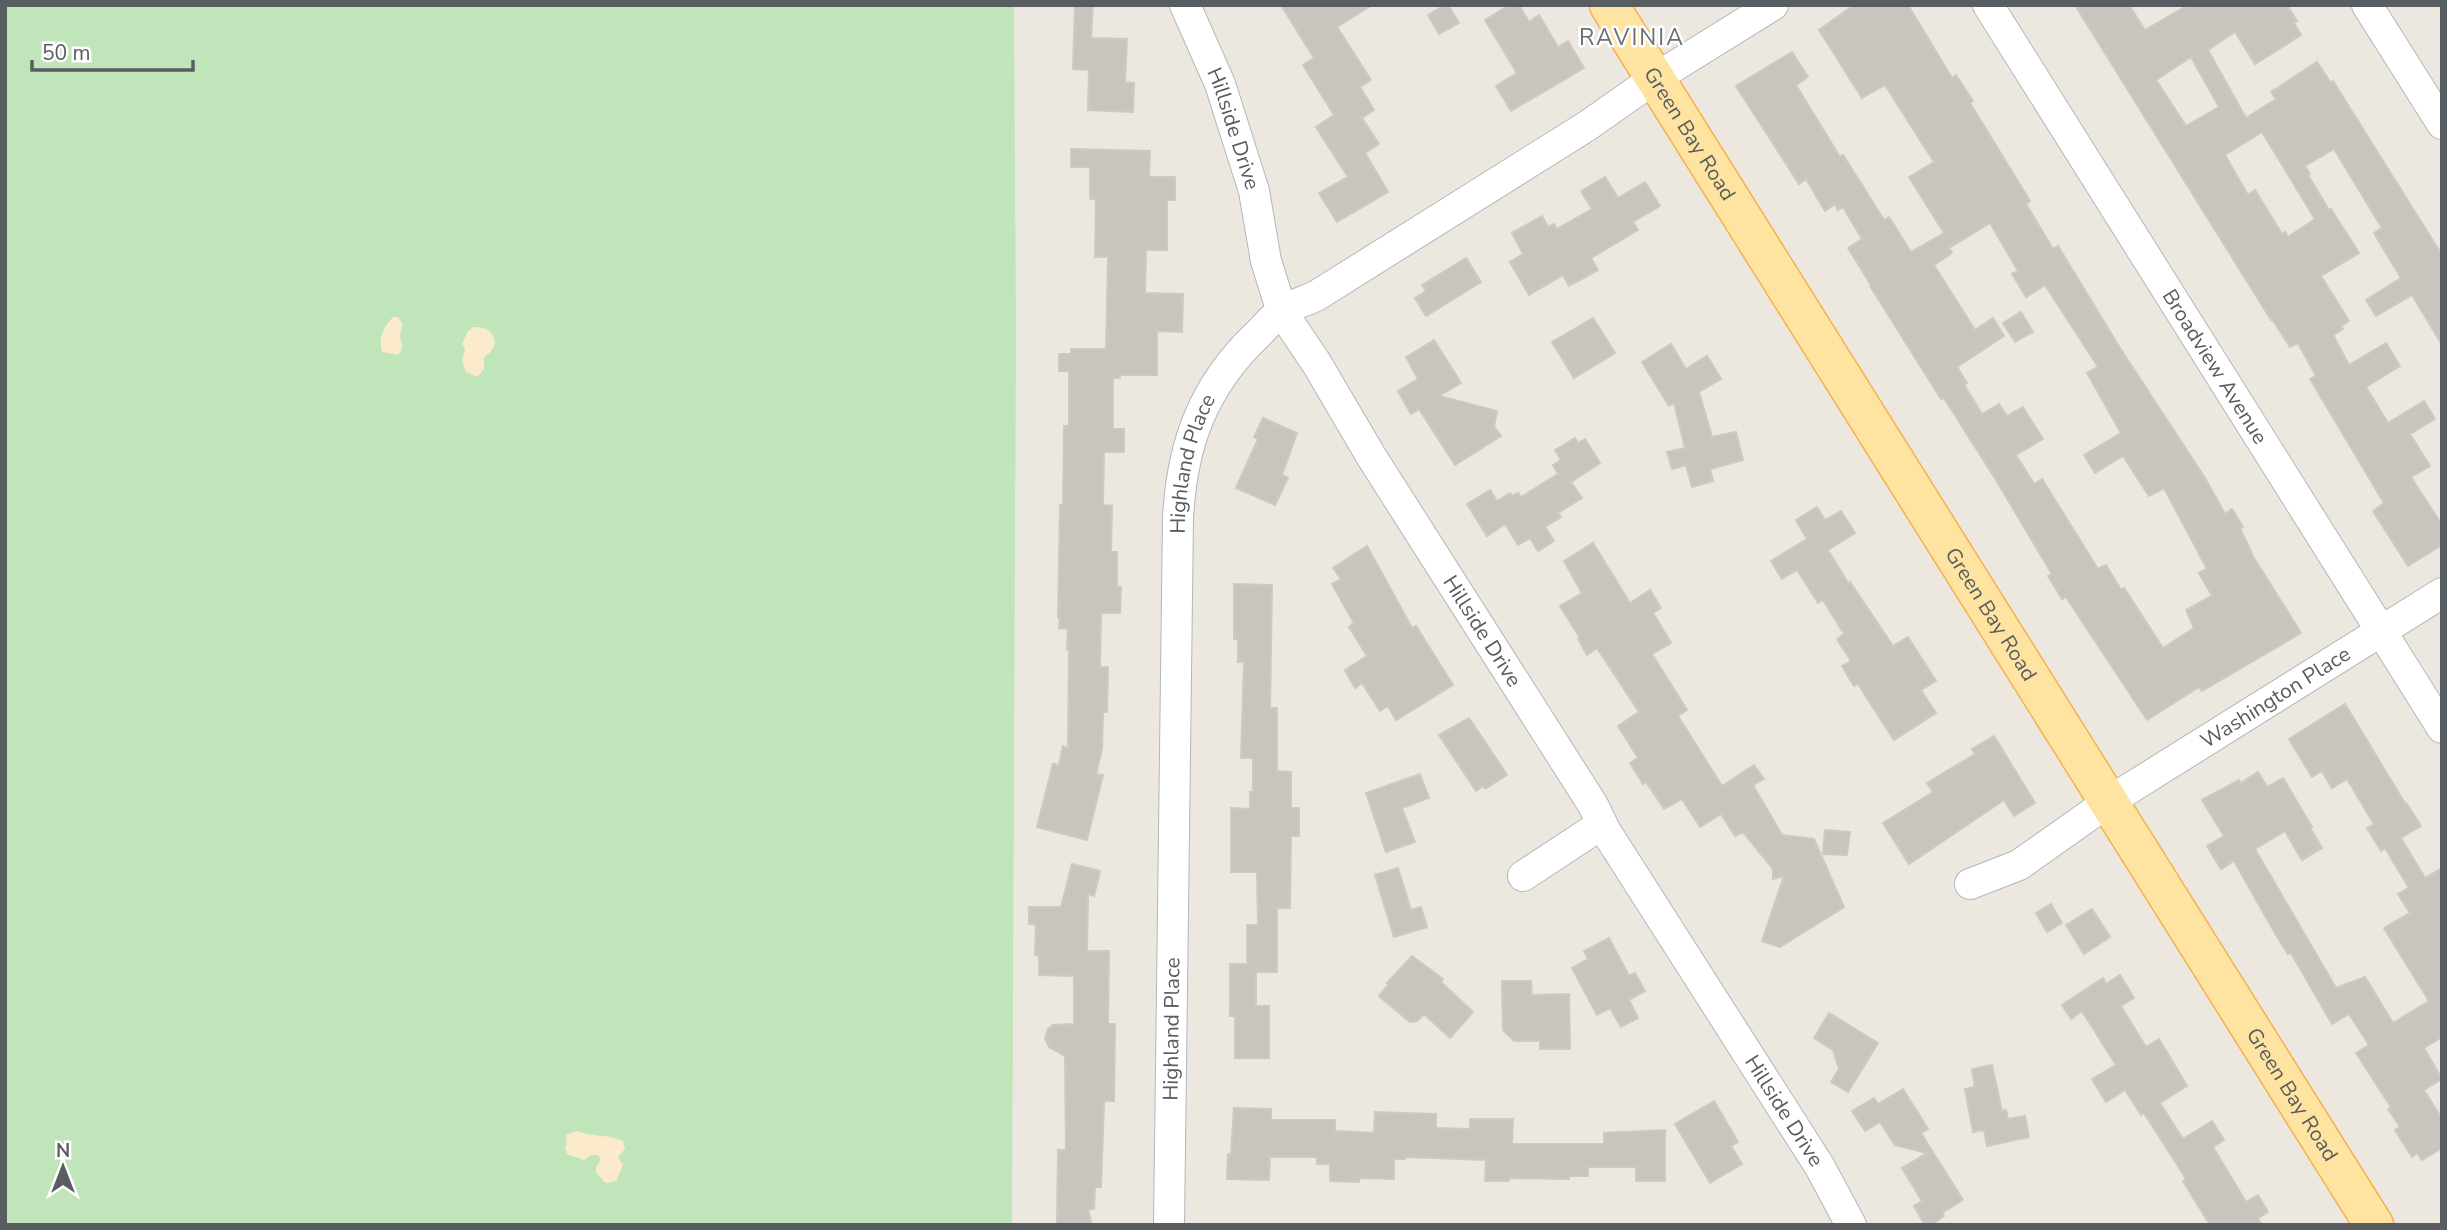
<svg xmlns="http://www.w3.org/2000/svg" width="2447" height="1230" font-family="'Nunito Sans',sans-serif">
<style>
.green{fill:#c0e5ba}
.sand{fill:#fbeacb}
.building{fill:#c9c5be;stroke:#d1c8be;stroke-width:2;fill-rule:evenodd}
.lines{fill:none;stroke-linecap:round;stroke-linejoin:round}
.minor-casing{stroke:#b2b7bb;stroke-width:32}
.major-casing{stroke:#f6b14f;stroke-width:41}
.minor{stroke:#fff;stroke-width:30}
.major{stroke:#ffe4a1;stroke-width:38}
.labels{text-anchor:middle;stroke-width:5;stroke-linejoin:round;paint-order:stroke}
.street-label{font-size:21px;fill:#585d61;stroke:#fff}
.neighbourhood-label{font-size:23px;letter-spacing:2px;fill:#697073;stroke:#fff}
</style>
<rect width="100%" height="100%" fill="#ece8df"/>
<!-- green -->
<polygon class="green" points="5,5 1014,5 1016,331 1012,1225 5,1225"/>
<!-- sand -->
<g class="sand">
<path d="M393 317H398L402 323C402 328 400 333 400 337 402 345 404 348 398 355L382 352C378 337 383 328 393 317Z"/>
<path d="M474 327C495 326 503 346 484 357V369L477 377 466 372 462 361 465 349 462 344 468 331Z"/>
<path d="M576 1131C592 1137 607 1134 623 1141L625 1149 618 1157 623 1165 616 1181 606 1183 596 1173V1167L601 1160 598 1155H591L584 1160 567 1154 565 1148 567 1144 566 1135Z"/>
</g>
<!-- building -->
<g class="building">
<polygon points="1075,5 1093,5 1091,38 1127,39 1125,82 1134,83 1133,112 1088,110 1089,70 1073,69"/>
<polygon points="1281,5 1372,5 1337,27 1371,80 1360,87 1374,110 1362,118 1379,144 1365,153 1388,192 1337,222 1319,193 1348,177 1316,127 1334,115 1303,65 1314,58"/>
<polygon points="1445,5 1448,5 1459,23 1439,34 1428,15"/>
<polygon points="1509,5 1519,5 1529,22 1539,15 1558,47 1568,41 1584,68 1511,111 1496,86 1517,73 1485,20"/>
<path d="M1854 5H1908L1952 78 1956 75 1973 101 1970 103 2030 201 2026 204 2053 249 2058 246 2120 348 2205 478 2225 514 2232 509 2243 527 2240 528 2254 558 2301 633 2202 691 2199 687 2147 720 2066 597 2062 599 2048 576 2052 574 1996 480 1944 398 1941 399 1870 286 1871 285 1848 248 1862 239 1843 207 1838 210 1835 204 1825 211 1806 179 1799 184 1736 86 1792 52 1808 77 1796 85 1840 157 1843 155 1884 220 1889 217 1911 252 1944 233 1909 177 1934 162 1885 85 1862 98 1819 30ZM1990 223 2018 271 2012 274 2026 297 2045 285 2098 367 2087 373 2121 433 2084 455 2095 473 2123 456 2149 496 2164 488 2207 569 2199 573 2212 596 2186 610 2194 628 2163 648 2124 588 2121 590 2106 565 2098 569 2042 479 2034 484 2016 455 2043 439 2023 407 2007 416 1999 404 1982 414 1964 385 1967 383 1957 367 2004 336 1993 318 1975 330 1934 265 1952 253 1949 248Z"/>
<path d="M2075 5H2129L2145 30 2188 5H2287L2297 21 2294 23 2301 35 2255 64 2235 32 2208 50 2246 118 2276 99 2271 92 2317 62 2331 83 2333 81 2442 255V345L2412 295 2376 316 2366 300 2401 278 2374 233 2382 228 2334 149 2305 166 2310 174 2308 175 2329 210 2331 209 2359 253 2321 276 2349 321 2341 326 2343 329 2333 335 2349 365 2386 343 2400 366 2366 387 2388 423 2424 401 2435 419 2410 434 2430 466 2411 477 2442 525V545L2408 566 2373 511 2384 503 2310 379 2316 376 2298 343 2290 347 2272 319 2271 320ZM2191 57 2219 107 2186 126 2156 80ZM2262 132 2315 219 2288 237 2285 232 2282 234 2255 190 2248 195 2225 155Z"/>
<polygon points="1071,149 1150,151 1149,177 1175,177 1175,200 1167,200 1167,250 1146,250 1145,293 1183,294 1182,332 1157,331 1157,375 1120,375 1120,378 1113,378 1113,429 1124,429 1124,452 1104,452 1103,505 1112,506 1111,552 1117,552 1117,587 1121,587 1120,613 1101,613 1100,667 1108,667 1107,712 1103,712 1102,749 1096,774 1103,775 1087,840 1037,827 1053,764 1059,765 1063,746 1068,748 1069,650 1067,650 1068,629 1059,628 1060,618 1058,618 1060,505 1063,505 1064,426 1069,426 1069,371 1059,371 1059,354 1071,354 1071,349 1106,349 1108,257 1095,257 1096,199 1090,199 1090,167 1071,167"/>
<polygon points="1605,177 1618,198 1645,182 1660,206 1633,222 1638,230 1591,258 1598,270 1569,286 1563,275 1529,295 1510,262 1523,254 1512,233 1542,216 1548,227 1554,224 1557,229 1592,209 1581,191"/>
<polygon points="1466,258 1481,282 1426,316 1415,298 1426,291 1422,285"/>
<polygon points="2021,312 2033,332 2015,342 2003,323"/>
<polygon points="1593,318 1615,353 1574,378 1552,342"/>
<polygon points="1434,340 1461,383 1439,396 1497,411 1494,426 1501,436 1455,465 1419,409 1411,414 1398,391 1418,379 1406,357"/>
<polygon points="1671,344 1686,369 1707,356 1721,379 1699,392 1712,437 1736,432 1743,460 1710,469 1713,481 1692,487 1686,465 1672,469 1667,452 1685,448 1674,403 1669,406 1642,362"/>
<polygon points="1263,418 1297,433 1282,475 1288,478 1275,505 1236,488 1258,439 1254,437"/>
<polygon points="1575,438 1578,443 1585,439 1600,463 1571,482 1582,498 1558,513 1561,517 1545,527 1554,541 1538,551 1530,538 1518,545 1505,524 1487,536 1467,504 1490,490 1497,501 1510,493 1512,496 1518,493 1521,497 1558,474 1553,465 1561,460 1555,450"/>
<polygon points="1817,507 1825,520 1841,511 1855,533 1828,550 1848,583 1850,582 1893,646 1908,637 1936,681 1921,690 1936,713 1894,740 1858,684 1854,686 1842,666 1851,661 1837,639 1844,634 1823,600 1818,603 1797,570 1782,579 1771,561 1807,539 1796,520"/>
<polygon points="1593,543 1630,603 1650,590 1661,608 1653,613 1671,643 1652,654 1687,710 1678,716 1722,786 1754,765 1764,779 1753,785 1782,835 1814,839 1844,907 1780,947 1762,941 1784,876 1773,879 1773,869 1743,832 1735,836 1721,814 1700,827 1682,799 1664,809 1646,782 1643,784 1630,763 1638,758 1618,726 1639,712 1597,648 1587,655 1578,639 1580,638 1560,606 1582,593 1564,561"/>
<polygon points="1367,546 1412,628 1416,626 1453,685 1396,720 1388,706 1380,711 1362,683 1355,688 1345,670 1367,656 1349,627 1354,623 1332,584 1341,579 1333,568"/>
<polygon points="1234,584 1272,585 1270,708 1277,708 1277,771 1291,772 1291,808 1299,808 1299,836 1291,836 1290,908 1277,908 1277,972 1256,972 1256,1006 1269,1006 1269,1058 1235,1058 1235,1016 1230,1016 1230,964 1247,964 1247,925 1258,925 1257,872 1231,872 1231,808 1250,809 1250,792 1253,792 1253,758 1241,758 1244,662 1238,662 1238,639 1234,639"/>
<polygon points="2345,704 2406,805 2407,804 2421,826 2401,838 2425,878 2442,868 2442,1037 2424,1048 2442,1079 2424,1090 2442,1119 2442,1148 2422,1160 2417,1153 2412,1157 2395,1130 2400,1127 2388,1109 2391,1107 2356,1053 2369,1045 2349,1014 2332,1024 2291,953 2288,954 2276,935 2234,861 2221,869 2207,846 2224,836 2202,800 2239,780 2241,783 2258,772 2267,787 2283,778 2312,827 2310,828 2322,848 2302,860 2285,831 2255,849 2336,988 2365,977 2393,1023 2429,1001 2384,928 2410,913 2398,894 2409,888 2385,848 2381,851 2367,828 2374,824 2347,779 2332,788 2322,771 2312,777 2289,739"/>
<polygon points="1469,718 1507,775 1485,789 1483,786 1476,791 1439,735"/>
<polygon points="1994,736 2035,803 2014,816 2004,800 1909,864 1883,823 1933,792 1927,783 1975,754 1972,749"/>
<polygon points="1420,774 1429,798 1402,808 1415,842 1386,852 1366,793"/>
<polygon points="1825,830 1850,832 1847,855 1823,854"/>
<polygon points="1072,864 1100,871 1094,896 1088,894 1087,951 1109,951 1108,1024 1115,1024 1114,1101 1104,1101 1101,1187 1095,1187 1094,1209 1088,1209 1092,1225 1057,1225 1058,1150 1066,1150 1065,1056 1049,1047 1045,1038 1048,1029 1053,1025 1074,1024 1074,976 1039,975 1039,955 1035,955 1036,924 1029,924 1029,907 1061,907"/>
<polygon points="1398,868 1411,910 1421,907 1427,927 1394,937 1375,875"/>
<polygon points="2051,904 2062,923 2047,932 2036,913"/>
<polygon points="2092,909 2110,937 2084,954 2066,925"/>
<polygon points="1609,938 1629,976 1635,973 1645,991 1629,1000 1638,1018 1621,1027 1610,1008 1597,1015 1572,968 1588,959 1584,951"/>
<polygon points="1412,956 1443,979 1441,982 1473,1012 1450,1038 1424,1014 1417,1021 1410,1022 1379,996 1389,984 1387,983"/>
<polygon points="2120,975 2134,998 2121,1006 2146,1047 2159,1039 2187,1086 2160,1103 2183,1139 2212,1121 2224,1140 2213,1147 2246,1202 2258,1195 2268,1212 2258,1218 2262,1225 2210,1225 2183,1181 2186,1179 2169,1152 2144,1113 2141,1115 2125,1090 2106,1102 2092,1079 2116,1065 2082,1011 2071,1019 2062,1005 2103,978 2106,984"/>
<polygon points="1502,981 1531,981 1532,995 1569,994 1570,1049 1540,1049 1540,1041 1514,1041 1503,1030"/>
<polygon points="1829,1013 1878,1043 1848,1092 1831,1082 1839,1069 1833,1050 1814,1038"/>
<polygon points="1992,1065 2002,1111 2006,1110 2008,1119 2025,1116 2029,1137 1987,1146 1984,1130 1973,1132 1965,1089 1975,1087 1972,1069"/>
<polygon points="1903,1089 1928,1129 1921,1133 1963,1200 1942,1213 1944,1216 1931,1225 1925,1225 1914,1206 1922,1201 1902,1168 1927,1153 1895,1145 1880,1122 1865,1131 1852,1111 1874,1098 1878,1104"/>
<polygon points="1714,1101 1738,1142 1731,1146 1742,1164 1710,1183 1675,1124"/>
<polygon points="1234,1108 1271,1109 1271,1120 1335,1120 1335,1131 1374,1133 1375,1112 1436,1114 1436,1128 1470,1129 1470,1119 1513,1119 1512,1144 1604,1144 1604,1133 1665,1130 1665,1181 1636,1181 1636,1167 1588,1167 1588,1176 1569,1176 1569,1179 1509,1178 1509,1181 1485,1181 1486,1160 1406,1157 1405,1159 1394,1159 1394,1179 1359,1178 1359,1182 1330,1181 1330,1164 1317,1164 1317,1157 1270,1157 1269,1180 1227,1179 1228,1154 1231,1154"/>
</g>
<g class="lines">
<defs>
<g id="minor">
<path id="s1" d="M1185 5 1220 84 1254 191 1266 261 1282 312 1317 364 1371 456 1593 805 1605 830 1820 1167 1851 1225"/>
<path id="s2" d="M1988 5 2442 728"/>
<polyline points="2367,5 2442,124"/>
<polyline points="1523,876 1602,824"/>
<path id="s3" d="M1970 884 2019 865 2108 802 2442 593"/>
<path id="s4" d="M1169 1225 1178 518C1182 444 1203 386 1258 334 1265 327 1273 317 1281 312 1291 305 1305 301 1316 296L1587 126 1654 79 1773 5"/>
</g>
<g id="major">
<path id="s5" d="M1609 5 2374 1225"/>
</g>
</defs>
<!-- minor casing -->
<use href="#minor" class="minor-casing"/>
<!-- major casing -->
<use href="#major" class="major-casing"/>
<!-- minor -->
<use href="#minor" class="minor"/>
<!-- major -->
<use href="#major" class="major"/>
</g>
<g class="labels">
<!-- street labels -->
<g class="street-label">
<text dy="7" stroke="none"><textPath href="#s1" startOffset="133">Hillside Drive</textPath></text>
<text dy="7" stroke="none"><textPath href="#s5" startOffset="152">Green Bay Road</textPath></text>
<text dy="7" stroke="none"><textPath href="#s2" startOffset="427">Broadview Avenue</textPath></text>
<text dy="7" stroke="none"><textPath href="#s4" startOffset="763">Highland Place</textPath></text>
<text dy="7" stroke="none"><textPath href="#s5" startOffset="719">Green Bay Road</textPath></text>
<text dy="7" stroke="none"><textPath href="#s1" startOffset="700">Hillside Drive</textPath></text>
<text dy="7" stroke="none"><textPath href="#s3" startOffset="359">Washington Place</textPath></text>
<text dy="7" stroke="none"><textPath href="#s4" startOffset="196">Highland Place</textPath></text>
<text dy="7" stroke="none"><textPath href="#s5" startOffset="1286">Green Bay Road</textPath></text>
<text dy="7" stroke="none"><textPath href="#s1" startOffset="1267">Hillside Drive</textPath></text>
</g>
<!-- neighbourhood labels -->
<g class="neighbourhood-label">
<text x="1632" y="45">RAVINIA</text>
</g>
</g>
<!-- border -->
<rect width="2447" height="1230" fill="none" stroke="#585d61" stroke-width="14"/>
<!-- north arrow -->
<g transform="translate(63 1167)" stroke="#ffffff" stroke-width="5" paint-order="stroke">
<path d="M0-5L12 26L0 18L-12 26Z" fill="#585d61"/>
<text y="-10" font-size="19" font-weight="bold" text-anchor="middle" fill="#585d61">N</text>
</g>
<!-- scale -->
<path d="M32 60v10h161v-10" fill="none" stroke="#585d61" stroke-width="3.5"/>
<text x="42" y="60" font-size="21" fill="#585d61" stroke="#ffffff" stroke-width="5" paint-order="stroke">50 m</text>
</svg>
